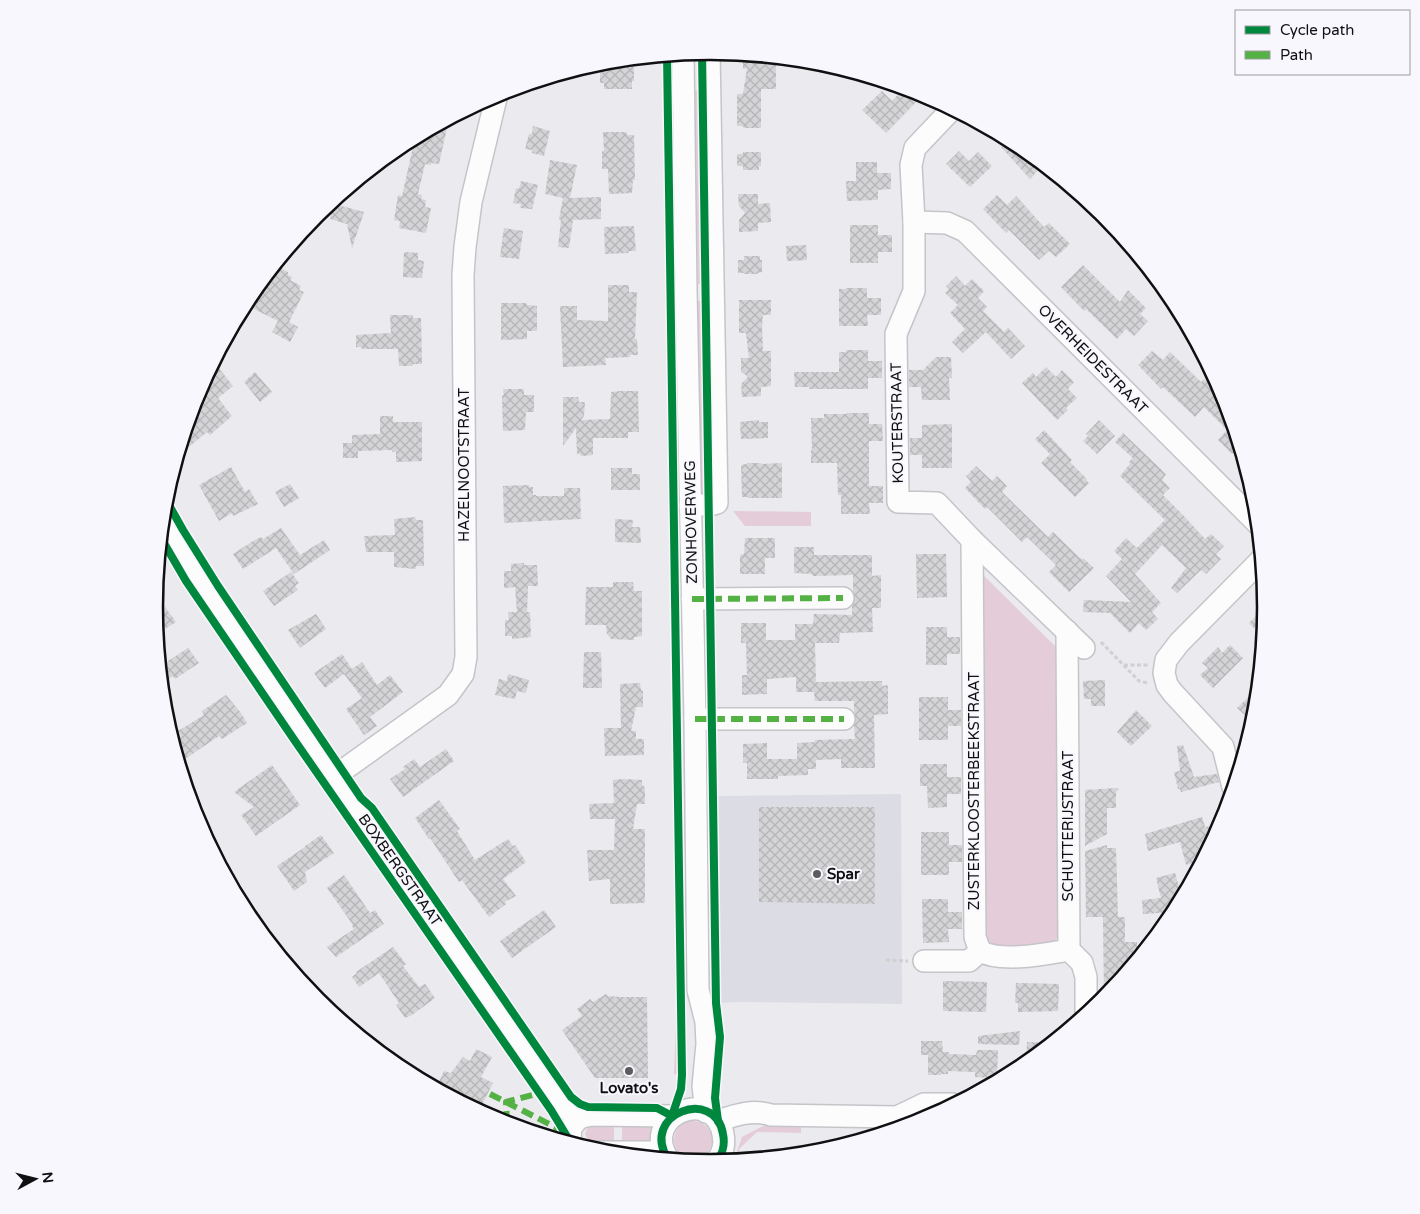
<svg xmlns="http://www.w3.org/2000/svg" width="1420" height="1214" font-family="'Varela Round',sans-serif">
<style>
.built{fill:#dcdce5}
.grass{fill:#e4ccd9}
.building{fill:url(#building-cross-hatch)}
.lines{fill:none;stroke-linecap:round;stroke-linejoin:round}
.minor-casing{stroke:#c5c5c9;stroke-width:24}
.path{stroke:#d0d0d1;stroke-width:3;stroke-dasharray:4 2.5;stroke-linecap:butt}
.minor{stroke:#fcfcfd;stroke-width:21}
.quiet{stroke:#54b144;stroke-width:6;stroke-dasharray:12 6;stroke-linecap:butt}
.cycleway-casing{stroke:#f7f7fd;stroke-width:11}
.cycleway{stroke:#00873e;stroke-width:8}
.poi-dot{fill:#5c5c5f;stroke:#f7f7fd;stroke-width:2}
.labels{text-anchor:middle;stroke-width:4;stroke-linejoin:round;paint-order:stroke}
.street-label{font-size:15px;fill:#101012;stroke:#f7f7fd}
.poi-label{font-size:15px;font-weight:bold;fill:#101012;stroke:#f7f7fd;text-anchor:start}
.rim{fill:none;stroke:#101012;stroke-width:2.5}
</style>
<defs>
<pattern id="building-cross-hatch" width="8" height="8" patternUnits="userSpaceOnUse" patternTransform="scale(1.25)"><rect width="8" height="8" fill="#d4d3d6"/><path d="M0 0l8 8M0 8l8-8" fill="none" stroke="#b5b4b7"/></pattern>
</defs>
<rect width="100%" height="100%" fill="#eaeaef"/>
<!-- built -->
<polygon class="built" points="901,794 902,1004 735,1002 719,1003 716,796"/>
<!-- grass -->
<g class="grass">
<polygon points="700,90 703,284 698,284 694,91"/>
<polygon points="697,301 704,301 706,493 700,497"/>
<polygon points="733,511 811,512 811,526 745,526"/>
<polygon points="978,570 1059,650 1061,932 1054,943 1042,948 998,947 987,941 981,926"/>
<polygon points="679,1025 680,1075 674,1074 676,1026"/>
<polygon points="622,1120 655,1120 650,1140 652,1148 622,1148"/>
<circle cx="693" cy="1140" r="19"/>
<polygon points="594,1125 614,1125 614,1142 595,1142 588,1140 585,1134 587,1129"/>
<polygon points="768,1125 801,1126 801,1133 757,1132 739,1149 740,1160 734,1160 742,1137 763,1126"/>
</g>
<!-- building -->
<g class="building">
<polygon points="743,54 776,58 776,89 761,89 761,128 744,128 743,126 737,126 737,94 743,94 747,68 743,69"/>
<polygon points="600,67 634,67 634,81 632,81 632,89 604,89 604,83 600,83"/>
<polygon points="904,88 924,94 886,133 862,110 882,91 892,101"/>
<polygon points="449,119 439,164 431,163 431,165 425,164 418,194 422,195 421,199 426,200 425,207 431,208 426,233 399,228 400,221 394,220 398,195 402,196 415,138"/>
<polygon points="533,126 550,131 544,156 532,153 532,150 525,149 529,134 532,134"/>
<polygon points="603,132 626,132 627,135 634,135 635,180 633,180 632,193 609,194 608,169 602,169 602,151 604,151"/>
<polygon points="1001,147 1024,149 1043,165 1030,179"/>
<polygon points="959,151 969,161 978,152 992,166 970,187 946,164"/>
<polygon points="743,152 761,152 761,166 759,166 759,170 743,170 743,166 737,166 737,154 743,154"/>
<polygon points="550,160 577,165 570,198 601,197 601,219 573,220 569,248 558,247 561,220 559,219 563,198 545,194"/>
<polygon points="856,162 877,162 877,173 891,173 891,189 878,190 878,200 847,201 846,181 856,181"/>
<polygon points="521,181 538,185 532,209 520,208 521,204 513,203 516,188 519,189"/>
<polygon points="738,194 758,194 758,204 770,203 771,222 758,223 758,231 739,232 739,220 745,213 739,206"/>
<polygon points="997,195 1007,205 1016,196 1044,227 1049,223 1070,244 1056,257 1049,251 1039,260 1009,230 1006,233 983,209"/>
<polygon points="334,204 364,212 352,248 347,224 330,219"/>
<polygon points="850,225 878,225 878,235 892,235 892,252 878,252 878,263 850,263"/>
<polygon points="634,226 636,251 629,251 628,253 605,254 604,227"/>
<polygon points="504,228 523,231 519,259 500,257"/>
<polygon points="806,245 807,260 787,261 786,246"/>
<polygon points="404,252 418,253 418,260 424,261 422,278 403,277"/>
<polygon points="744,256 760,256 760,260 762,260 762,272 758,273 757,274 744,274 744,273 738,273 738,260 744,260"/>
<polygon points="275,265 288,272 288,275 292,277 290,280 301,286 299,290 304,292 289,322 298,327 290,342 272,332 278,321 252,308 256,300 250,296"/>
<polygon points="1083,265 1120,302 1128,290 1146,308 1140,314 1148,321 1134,336 1126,329 1117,339 1086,309 1084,311 1061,287"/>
<polygon points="956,276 965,286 972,279 984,291 978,298 987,307 983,311 1004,332 1008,328 1025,346 1011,359 986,332 963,353 952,342 965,329 950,313 958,305 945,293 949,289 946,286"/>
<polygon points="608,285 629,285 629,292 637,292 635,339 637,339 638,355 630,355 630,357 605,358 606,365 563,367 560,306 577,306 577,320 608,321"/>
<polygon points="846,288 867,288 867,298 881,298 881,315 867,315 868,326 839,326 839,289 846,289"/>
<polygon points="739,300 771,300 771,315 763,315 762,327 763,351 771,351 771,386 761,387 761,396 742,397 741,384 748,377 741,371 741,358 749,358 746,333 739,333"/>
<polygon points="501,303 526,303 527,305 537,306 537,331 527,331 527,339 501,340"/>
<polygon points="390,315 413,315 413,318 421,318 422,364 413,364 413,366 399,366 398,349 362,349 361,347 356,347 356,335 391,333"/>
<polygon points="846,350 868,350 868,361 882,361 882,378 868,378 868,389 809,389 809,387 795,387 794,372 839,372 839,352 846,352"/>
<polygon points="1152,351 1163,360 1170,352 1201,382 1204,379 1225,399 1239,447 1232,454 1218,440 1227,430 1204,407 1195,417 1163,387 1161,389 1138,365"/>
<polygon points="936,357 951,357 952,378 949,378 950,400 922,400 921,387 909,387 909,370 923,370"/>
<polygon points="214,362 233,386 218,398 232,416 210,435 207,432 178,456 197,394"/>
<polygon points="1046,367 1056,377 1062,370 1074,382 1068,389 1077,398 1066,408 1068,410 1057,420 1022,383 1033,373 1036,377"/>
<polygon points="255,372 272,392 260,402 244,382"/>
<polygon points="503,389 524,389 524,395 534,395 534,412 526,412 525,430 503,431 502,395 504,395"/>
<polygon points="620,391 638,391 639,432 628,432 628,438 593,438 593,455 581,456 580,454 577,454 576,428 563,446 563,397 578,397 579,402 585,402 584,416 581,420 610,419 611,392"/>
<polygon points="847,413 869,413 869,424 882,424 883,441 869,441 869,486 883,486 883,503 869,503 870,514 841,514 841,495 838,495 837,463 811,463 811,450 812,450 811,418 824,418 824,414 847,414"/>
<polygon points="380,416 393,416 393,422 422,422 422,461 396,462 396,452 392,452 392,450 358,451 358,458 343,458 343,443 352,443 352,435 380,434"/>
<polygon points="759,420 759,422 768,422 768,438 741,439 740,422"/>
<polygon points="1099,420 1115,436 1097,454 1083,441 1088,436 1086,434"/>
<polygon points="952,424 952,468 922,468 922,455 910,455 910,438 922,438 922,425"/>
<polygon points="1044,430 1072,460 1070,462 1087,479 1086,480 1089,483 1075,497 1041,463 1050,454 1035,439"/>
<polygon points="1123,433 1166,474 1162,480 1170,488 1163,495 1182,514 1205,539 1211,534 1224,546 1216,554 1221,559 1206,574 1201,570 1177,593 1171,588 1186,568 1162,545 1135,574 1161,603 1152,612 1158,619 1146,630 1139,623 1130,633 1110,613 1083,612 1084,600 1131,602 1106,576 1122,559 1114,551 1126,538 1137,548 1165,520 1120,476 1130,464 1129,462 1133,458 1115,442"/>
<polygon points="747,463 761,463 761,464 782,463 782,498 748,498 748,497 742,497 741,465 747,464"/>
<polygon points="976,466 992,481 997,476 1007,486 1002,492 1048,537 1053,532 1082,560 1083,558 1094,568 1069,592 1049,572 1056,565 1027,537 1022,542 987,507 985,509 965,488 971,482 966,476"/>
<polygon points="231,467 245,492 249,489 258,504 233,516 232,513 219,521 199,485"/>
<polygon points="611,468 632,468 632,474 640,474 640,490 611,490"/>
<polygon points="290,484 299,498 284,507 275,492"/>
<polygon points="529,485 529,487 533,487 533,495 536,495 536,496 564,496 564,488 580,488 581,519 504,523 503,486"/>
<polygon points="415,517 416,520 423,520 424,566 416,566 416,569 394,567 394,552 366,552 364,536 395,535 394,519"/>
<polygon points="615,519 633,520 632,527 640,527 641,543 615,542"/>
<polygon points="281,528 300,555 324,540 330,550 294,574 276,548 243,569 233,554 253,541 261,537 263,539"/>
<polygon points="745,538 775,538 775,558 765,558 765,574 740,574 740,555 744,554"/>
<polygon points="794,547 814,547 814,555 872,555 872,576 881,575 881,608 872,608 873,632 840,633 839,643 815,643 816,682 882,681 882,686 888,685 888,714 874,715 875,768 841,768 841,759 816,760 816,769 808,769 808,775 778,776 778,779 747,779 747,763 743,763 743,744 767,743 767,759 797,759 797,743 815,742 815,740 855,739 854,726 856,719 854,712 854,701 815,701 814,692 796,692 796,677 767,679 767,694 742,695 742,675 747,675 746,643 741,643 741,623 766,623 766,640 795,640 795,624 813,624 814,614 852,615 852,606 855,598 853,591 853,575 813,576 811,574 794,573"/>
<polygon points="916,554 946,554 947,597 917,598"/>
<polygon points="524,563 524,565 537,565 538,586 528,586 527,612 530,612 531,637 512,639 512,636 505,636 505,620 509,620 508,612 517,612 515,587 504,588 504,571 511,571 511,564"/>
<polygon points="291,572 299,583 295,586 298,590 274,606 263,591"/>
<polygon points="613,582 633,582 634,591 642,591 642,636 634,637 634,640 611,639 607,634 606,625 585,625 586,587 613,587"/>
<polygon points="163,604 176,622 157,634 155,610"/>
<polygon points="1266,606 1266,607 1263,637 1249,623"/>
<polygon points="316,614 326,629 300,648 288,630"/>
<polygon points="926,627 947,627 947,637 960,637 960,654 947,654 947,665 926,665"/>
<polygon points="1230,645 1243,658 1213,688 1200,675 1208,668 1202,663 1218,647 1222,653"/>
<polygon points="188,648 199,663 175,679 173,676 169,679 161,668 169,662 168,661"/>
<polygon points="584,652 601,652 602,688 583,688"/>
<polygon points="342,654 352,669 362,662 377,685 390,675 403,692 370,717 377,726 364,735 346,709 362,698 344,674 325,688 314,673"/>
<polygon points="508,674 529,680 526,693 517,691 515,699 495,695 499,679 507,681"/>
<polygon points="1105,680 1105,706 1091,706 1091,699 1084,699 1083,681"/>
<polygon points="640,683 641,690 643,691 643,707 636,707 631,731 636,731 636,739 644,739 644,755 605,756 604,728 621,728 620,684"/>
<polygon points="1258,688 1256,708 1247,717 1237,708"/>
<polygon points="226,695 241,713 247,723 222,739 219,736 179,763 175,750 181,747 176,740 181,736 178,731 204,715 202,711"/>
<polygon points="919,697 948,697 948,710 961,710 961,726 948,726 948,740 919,740"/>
<polygon points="1136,710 1152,726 1131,746 1117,732"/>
<polygon points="1183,745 1194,777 1217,774 1219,782 1181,792 1180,789 1178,789 1174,772 1180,771 1177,746"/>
<polygon points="446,749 454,761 403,797 390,779 405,769 403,767 414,759 420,767"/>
<polygon points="920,764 947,764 947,777 961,777 961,794 947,794 947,807 928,808 927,786 920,786"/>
<polygon points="272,765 300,805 256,836 241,815 254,807 234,792"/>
<polygon points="623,779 642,780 642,785 645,787 645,804 637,804 633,829 645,829 645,903 610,904 610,879 589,881 587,850 614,850 615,819 590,819 589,804 614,803 613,780"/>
<polygon points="1116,788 1119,789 1116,792 1116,808 1107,808 1107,834 1085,846 1085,790"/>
<polygon points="439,800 460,829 457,831 475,860 508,839 513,846 515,845 526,862 503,879 516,896 505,902 506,904 489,917 462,880 459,882 430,838 429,839 415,818"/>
<polygon points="759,807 875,807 875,904 759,902"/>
<polygon points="1202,817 1205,827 1211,826 1214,837 1201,861 1186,865 1180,842 1148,851 1145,834"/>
<polygon points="921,832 949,832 949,845 962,845 962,862 949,862 949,875 921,875"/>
<polygon points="321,835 334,853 305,872 307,882 294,891 277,866 305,847 305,846"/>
<polygon points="1107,845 1107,848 1116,848 1118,917 1125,917 1125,942 1137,942 1137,959 1104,999 1103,917 1086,917 1085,851"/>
<polygon points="1175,873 1182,897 1172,901 1174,912 1143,914 1142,900 1161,898 1156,878"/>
<polygon points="344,875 370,913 375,910 384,924 336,957 327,947 354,929 352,926 353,925 327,888"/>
<polygon points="922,899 948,899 948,912 962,912 962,929 948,929 949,942 923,943"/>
<polygon points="544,910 556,927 512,958 500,941"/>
<polygon points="393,947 406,964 403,966 419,987 425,984 435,998 412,1015 405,1018 396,1005 399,1003 379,973 359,987 352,977 357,973 356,972"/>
<polygon points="943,981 987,982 986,1012 943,1011"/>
<polygon points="1016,983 1059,984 1058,1011 1018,1012 1018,1003 1015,1003"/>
<polygon points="606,994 608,996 621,997 647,997 648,1078 595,1078 562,1030 582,1016 577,1009 590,999 593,1002"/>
<polygon points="1020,1031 1019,1045 978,1044 978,1036"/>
<polygon points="921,1041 942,1041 943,1052 949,1052 949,1054 976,1055 977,1050 998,1050 997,1075 992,1075 992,1078 975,1077 975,1072 948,1071 948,1074 941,1074 941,1075 928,1075 928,1055 921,1055"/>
<polygon points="1027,1042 1051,1043 1026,1063"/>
<polygon points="476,1049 492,1057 481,1077 493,1083 482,1105 452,1089 451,1091 438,1084 444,1071 451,1073 463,1057 470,1061"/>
</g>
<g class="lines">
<defs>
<g id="minor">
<polyline points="683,54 686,291 695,719 698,990 706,1022 707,1044 703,1086 706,1112"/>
<polyline points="952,109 915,148 911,165 914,222 914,291 896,334 898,502 937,503 972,540 1084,648"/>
<polyline points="914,222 947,223 965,231 1258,524"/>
<polyline points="690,505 709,505 717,503 709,51"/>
<polyline points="163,517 216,605 557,1096 577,1119"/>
<path d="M972 540 975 937 980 951C1001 963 1045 954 1069 950"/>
<polyline points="692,599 843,598"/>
<polyline points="1067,631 1069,950 1082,963 1086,977 1086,1014"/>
<polyline points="695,719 844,719"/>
<polyline points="335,776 448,695 463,674 466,657 463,275 465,247 471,202 497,94"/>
<polyline points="1233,787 1223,747 1173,693 1167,685 1164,673 1166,660 1179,643 1261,560"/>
<polyline points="924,961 969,961 980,951"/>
<path d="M718 1121C735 1115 753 1109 771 1115L897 1117 924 1104H953"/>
<path d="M571 1143 570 1130C577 1119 578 1117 592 1115L672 1116"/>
<polyline points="600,1152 655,1152 665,1154"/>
<path d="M668 1159C639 1114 715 1086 723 1134 725 1144 723 1155 715 1162"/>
</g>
</defs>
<!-- minor casing -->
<use href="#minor" class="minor-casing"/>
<!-- path -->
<g class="path">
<polyline points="1101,642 1139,681 1148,683"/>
<polyline points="1124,665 1149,665"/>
<polyline points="886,960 908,961"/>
</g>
<!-- minor -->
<use href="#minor" class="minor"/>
<!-- quiet -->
<g class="quiet">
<polyline points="692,599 843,598"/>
<polyline points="695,719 844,719"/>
<polyline points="490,1094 559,1129"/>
<polyline points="507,1123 506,1102 540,1093"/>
</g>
<defs>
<g id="cycleway">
<polyline points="702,52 716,1003 720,1037 715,1098 718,1121"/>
<polyline points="667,55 682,1075 681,1089 672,1116"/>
<polyline points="165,498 183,530 218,586 361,798 372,808 571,1097 580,1104 588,1107 657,1108 672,1116"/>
<polyline points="161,538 186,581 295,741 551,1110 571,1143"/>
<path d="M668 1159C639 1114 715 1086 723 1134 725 1144 723 1155 715 1162"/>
</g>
</defs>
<!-- cycleway casing -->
<use href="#cycleway" class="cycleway-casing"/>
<!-- cycleway -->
<use href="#cycleway" class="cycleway"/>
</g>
<!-- markers -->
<g class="poi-dot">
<circle cx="817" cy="874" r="5"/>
<circle cx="629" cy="1071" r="5"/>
</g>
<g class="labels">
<!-- street labels -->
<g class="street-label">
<text transform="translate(1093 359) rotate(45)" y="5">OVERHEIDESTRAAT</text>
<text transform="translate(897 423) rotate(-91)" y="5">KOUTERSTRAAT</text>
<text transform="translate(464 465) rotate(-90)" y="5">HAZELNOOTSTRAAT</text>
<text transform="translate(691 522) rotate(-91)" y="5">ZONHOVERWEG</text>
<text transform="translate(974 791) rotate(-90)" y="5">ZUSTERKLOOSTERBEEKSTRAAT</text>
<text transform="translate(1068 826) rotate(-90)" y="5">SCHUTTERIJSTRAAT</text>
<text transform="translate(400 870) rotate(55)" y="5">BOXBERGSTRAAT</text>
</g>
<!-- poi labels -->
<g class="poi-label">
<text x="827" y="879">Spar</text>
<text x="629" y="1093" text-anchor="middle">Lovato's</text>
</g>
</g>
<!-- crop -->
<path d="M0 0H1420V1214H0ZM163 607a547 547 0 1 1 1094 0a547 547 0 1 1-1094 0Z" fill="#f7f7fd" fill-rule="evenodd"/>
<path class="rim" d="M163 607a547 547 0 1 1 1094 0a547 547 0 1 1-1094 0Z"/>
<!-- legend -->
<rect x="1235" y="10" width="175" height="65" fill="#f7f7fd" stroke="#9b9b9f"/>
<rect x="1245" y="26" width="25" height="8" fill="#00873e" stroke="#9b9b9f"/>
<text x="1280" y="35" font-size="15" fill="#101012">Cycle path</text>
<rect x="1245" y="51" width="25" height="8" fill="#54b144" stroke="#9b9b9f"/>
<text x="1280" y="60" font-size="15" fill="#101012">Path</text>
<!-- north arrow -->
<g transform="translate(35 1179) rotate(83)" stroke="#f7f7fd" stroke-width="4" paint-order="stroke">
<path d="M0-4L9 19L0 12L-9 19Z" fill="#101012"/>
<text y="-8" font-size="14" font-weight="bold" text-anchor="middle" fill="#101012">N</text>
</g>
</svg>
